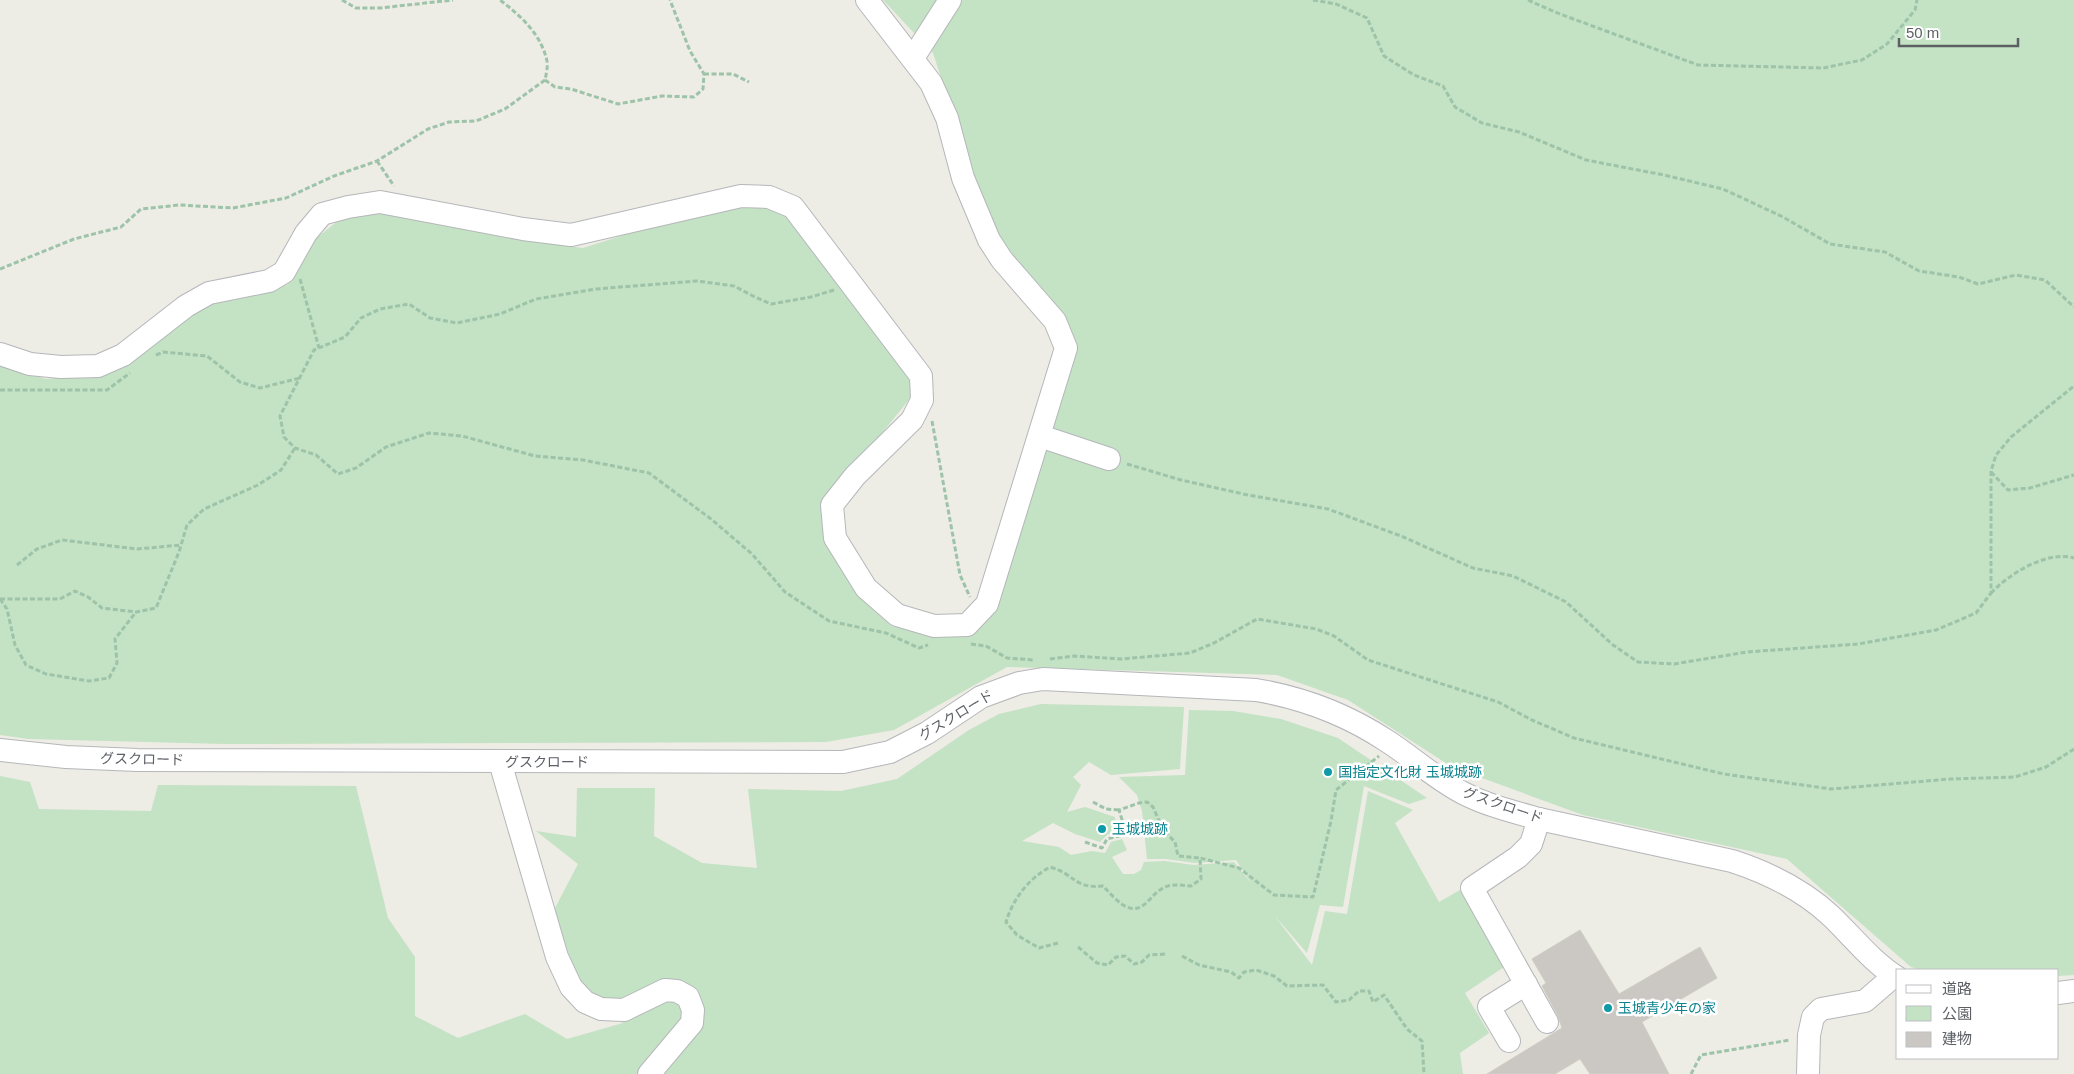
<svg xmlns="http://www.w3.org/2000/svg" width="2074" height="1074" font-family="Arial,'Noto Sans JP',sans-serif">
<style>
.green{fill:#c4e2c4}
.building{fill:#cbc8c4;stroke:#d1cdc4}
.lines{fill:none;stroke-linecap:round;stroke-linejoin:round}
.minor-casing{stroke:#b5b7ba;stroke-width:24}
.path{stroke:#9dc3a9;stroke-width:3;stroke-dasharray:5 2.5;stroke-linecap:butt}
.minor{stroke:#fff;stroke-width:22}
.culture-dot{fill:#0f9aa8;stroke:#fff;stroke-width:2}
.labels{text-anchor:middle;stroke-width:5;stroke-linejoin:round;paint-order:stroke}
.street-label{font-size:14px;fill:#5c5f64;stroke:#fff}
.culture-label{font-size:14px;fill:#0d838f;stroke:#fff;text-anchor:start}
</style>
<rect width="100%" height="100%" fill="#edece5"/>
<!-- green -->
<g class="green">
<polygon points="883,0 2074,0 2074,975 2058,976 2058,970 1921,970 1911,967 1787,859 1583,815 1452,767 1348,700 1277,675 1007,667 894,730 826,742 224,744 29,739 0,735 0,364 46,379 108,373 205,300 287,285 314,240 344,216 391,213 507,238 583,248 703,210 769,204 797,225 909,366 912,396 869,449 831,490 860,598 891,626 933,636 996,603 1076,355 1070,329 990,225 933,53"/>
<polygon points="1041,704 1184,707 1180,769 1111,775 1089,762 1073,777 1081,785 1067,812 1085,807 1115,817 1117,832 1108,834 1100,842 1075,834 1053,823 1022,841 1059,847 1071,855 1092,851 1105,853 1111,842 1122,839 1127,850 1112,857 1123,874 1134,874 1141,870 1144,862 1164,861 1194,865 1234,862 1251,883 1236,860 1195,863 1166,859 1147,859 1142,811 1137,795 1119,777 1185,775 1189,710 1233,711 1281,719 1338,738 1427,798 1409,804 1364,786 1343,907 1320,905 1307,953 1274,915 1312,965 1325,911 1347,914 1368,791 1413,810 1395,823 1439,902 1460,890 1504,967 1465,993 1489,1033 1460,1053 1463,1074 0,1074 0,776 30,782 39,809 151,811 158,785 356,786 388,918 415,957 415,1016 458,1038 525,1014 567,1039 623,1023 576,976 554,910 578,864 536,831 576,837 577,788 655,788 654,836 702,863 757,868 748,789 841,791 897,779 969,730 999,714"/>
</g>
<!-- building -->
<polygon class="building" points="1580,930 1619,994 1700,947 1717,978 1642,1022 1669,1074 1590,1074 1580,1059 1555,1074 1487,1074 1562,1028 1558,1016 1542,986 1546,983 1532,959"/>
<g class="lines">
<defs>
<g id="minor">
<polyline points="913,58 950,0"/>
<polyline points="0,354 30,364 61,367 98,366 123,355 186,306 209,293 269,281 284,272 306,233 322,214 348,207 380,202 523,229 571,235 741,196 769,197 793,207 921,376 922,400 912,420 855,476 832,505 835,538 866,588 897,615 934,626 967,625 987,604 1066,348 1055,321 1002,260 989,240 963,178 947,118 931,83 867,0"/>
<polyline points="1040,436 1109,459"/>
<path d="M0 750 66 757 137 760 843 762 890 752 927 733 981 697 1019 683 1043 679 1256 690C1304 698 1346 714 1387 741 1412 757 1436 779 1463 793 1486 805 1514 812 1539 819L1732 861C1769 873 1802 889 1831 916 1853 937 1872 962 1898 978"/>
<polyline points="500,762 557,957 571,987 585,1002 601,1009 624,1010 665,990 677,991 688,997 693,1010 692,1023 649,1074"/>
<polyline points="1539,819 1531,844 1518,857 1472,888 1547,1022"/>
<polyline points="2058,993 2074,991"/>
<polyline points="1509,1041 1489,1007 1526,984"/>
<polyline points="1808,1074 1809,1035 1813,1017 1821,1009 1865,1001 1894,976"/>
</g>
</defs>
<!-- minor casing -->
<use href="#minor" class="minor-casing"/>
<!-- path -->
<g class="path">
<polyline points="342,0 356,8 380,8 453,0"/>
<polyline points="1313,0 1336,4 1367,18 1384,56 1414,75 1443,86 1455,107 1482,123 1519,132 1586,160 1664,175 1723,189 1783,217 1830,244 1885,252 1919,271 1959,277 1978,284 2016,275 2045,280 2074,307"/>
<polyline points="1528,0 1560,14 1698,65 1823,68 1862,60 1887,44 1915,10 1917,0"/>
<polyline points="704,74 733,74 749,82"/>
<polyline points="545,80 555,87 571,89 618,104 662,96 694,97 703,89 704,74 690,51 670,0"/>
<polyline points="377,161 394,186"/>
<path d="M0 269 74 239 121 227 141 209 179 205 233 208 286 198 334 176 377 161 428 129 449 122 476 121 505 109 545 80C546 75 548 67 547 61 541 34 521 16 500 0"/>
<polyline points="300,279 319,348"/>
<polyline points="834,290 811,297 771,304 755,297 734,286 697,281 596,289 536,299 500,314 457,323 430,318 409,304 380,309 361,318 345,337 314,350 280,416 284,437 295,448 316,455 338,474 356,468 386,447 429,433 462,436 535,456 583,460 649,473 711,519 752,554 785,592 829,621 886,633 919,648 928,645"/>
<polyline points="156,355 163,352 207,356 240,382 260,388 300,378"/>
<polyline points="0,390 107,390 130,373"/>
<polyline points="932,421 960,575 970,597"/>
<polyline points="1127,464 1181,480 1248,495 1328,509 1401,536 1473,568 1513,576 1566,602 1613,645 1638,662 1674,664 1747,652 1858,644 1936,630 1976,613 1991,593 1991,471 1996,455 2011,437 2074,386"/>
<polyline points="1991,472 2008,490 2030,488 2074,475"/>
<polyline points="17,565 37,549 62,540 137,549 181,545"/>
<path d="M1991 593C2009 574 2047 550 2074 558"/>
<polyline points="0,599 60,599 75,591 88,597 102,608 136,612 156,608 179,552 187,525 204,509 258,485 281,470 295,448"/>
<polyline points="0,599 7,609 15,645 26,665 46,674 89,681 109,678 117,663 115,639 136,612"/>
<polyline points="971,644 986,646 1007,658 1034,660"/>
<polyline points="1050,659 1074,656 1121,659 1190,653 1214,643 1257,619 1316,629 1334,636 1368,660 1498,702 1532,720 1574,738 1724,774 1831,789 1950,779 2015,777 2046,767 2074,749"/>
<polyline points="1093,802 1106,809 1119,810"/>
<polyline points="1085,842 1102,848 1107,839 1123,835 1124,826 1119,810 1139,803 1147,802 1153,807 1163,830 1175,842 1178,856 1200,858"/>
<path d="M1058 943 1039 948 1017 935 1006 922C1013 899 1028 879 1050 867 1075 874 1074 889 1103 886 1110 893 1119 904 1127 907 1143 914 1150 896 1160 890 1169 883 1180 885 1191 886L1201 879 1200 858 1239 868 1274 895 1313 897 1331 821 1336 790 1379 756"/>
<polyline points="1078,947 1097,963 1108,965 1116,957 1125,956 1134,964 1142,962 1149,955 1167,954"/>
<polyline points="1182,956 1199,965 1231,972 1239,978 1244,972 1256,970 1274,976 1287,986 1323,985 1336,1002 1349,1000 1359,991 1369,991 1373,1002 1384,995 1407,1029 1422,1041 1424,1074"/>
<polyline points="1691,1074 1701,1055 1790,1040"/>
</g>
<!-- minor -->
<use href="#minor" class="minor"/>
</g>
<!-- markers -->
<g class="culture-dot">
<circle cx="1328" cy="772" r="5"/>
<circle cx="1102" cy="829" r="5"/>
<circle cx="1608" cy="1008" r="5"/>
</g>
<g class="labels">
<!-- street labels -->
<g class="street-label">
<text transform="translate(956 715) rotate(-31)" y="5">グスクロード</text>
<text transform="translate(142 759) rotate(1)" y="5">グスクロード</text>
<text x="547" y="767">グスクロード</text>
<text transform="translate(1503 805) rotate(19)" y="5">グスクロード</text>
</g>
<!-- culture labels -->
<g class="culture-label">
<text x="1338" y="777">国指定文化財 玉城城跡</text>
<text x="1112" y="834">玉城城跡</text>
<text x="1618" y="1013">玉城青少年の家</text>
</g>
</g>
<!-- legend -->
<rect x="1896" y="969" width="162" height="90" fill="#ffffff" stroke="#bebfc1"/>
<rect x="1906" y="985" width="25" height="8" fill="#ffffff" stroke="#bebfc1"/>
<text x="1942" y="994" font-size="15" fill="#5c5f64">道路</text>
<rect x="1906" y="1006" width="25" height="15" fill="#c4e2c4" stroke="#bebfc1"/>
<text x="1942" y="1019" font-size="15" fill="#5c5f64">公園</text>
<rect x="1906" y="1032" width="25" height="15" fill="#cbc8c4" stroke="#bebfc1"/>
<text x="1942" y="1044" font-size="15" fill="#5c5f64">建物</text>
<!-- scale -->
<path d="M1899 38v8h119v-8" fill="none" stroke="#5c5f64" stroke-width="2.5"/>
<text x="1906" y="38" font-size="15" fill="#5c5f64" stroke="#ffffff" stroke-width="4" paint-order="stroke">50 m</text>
</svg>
